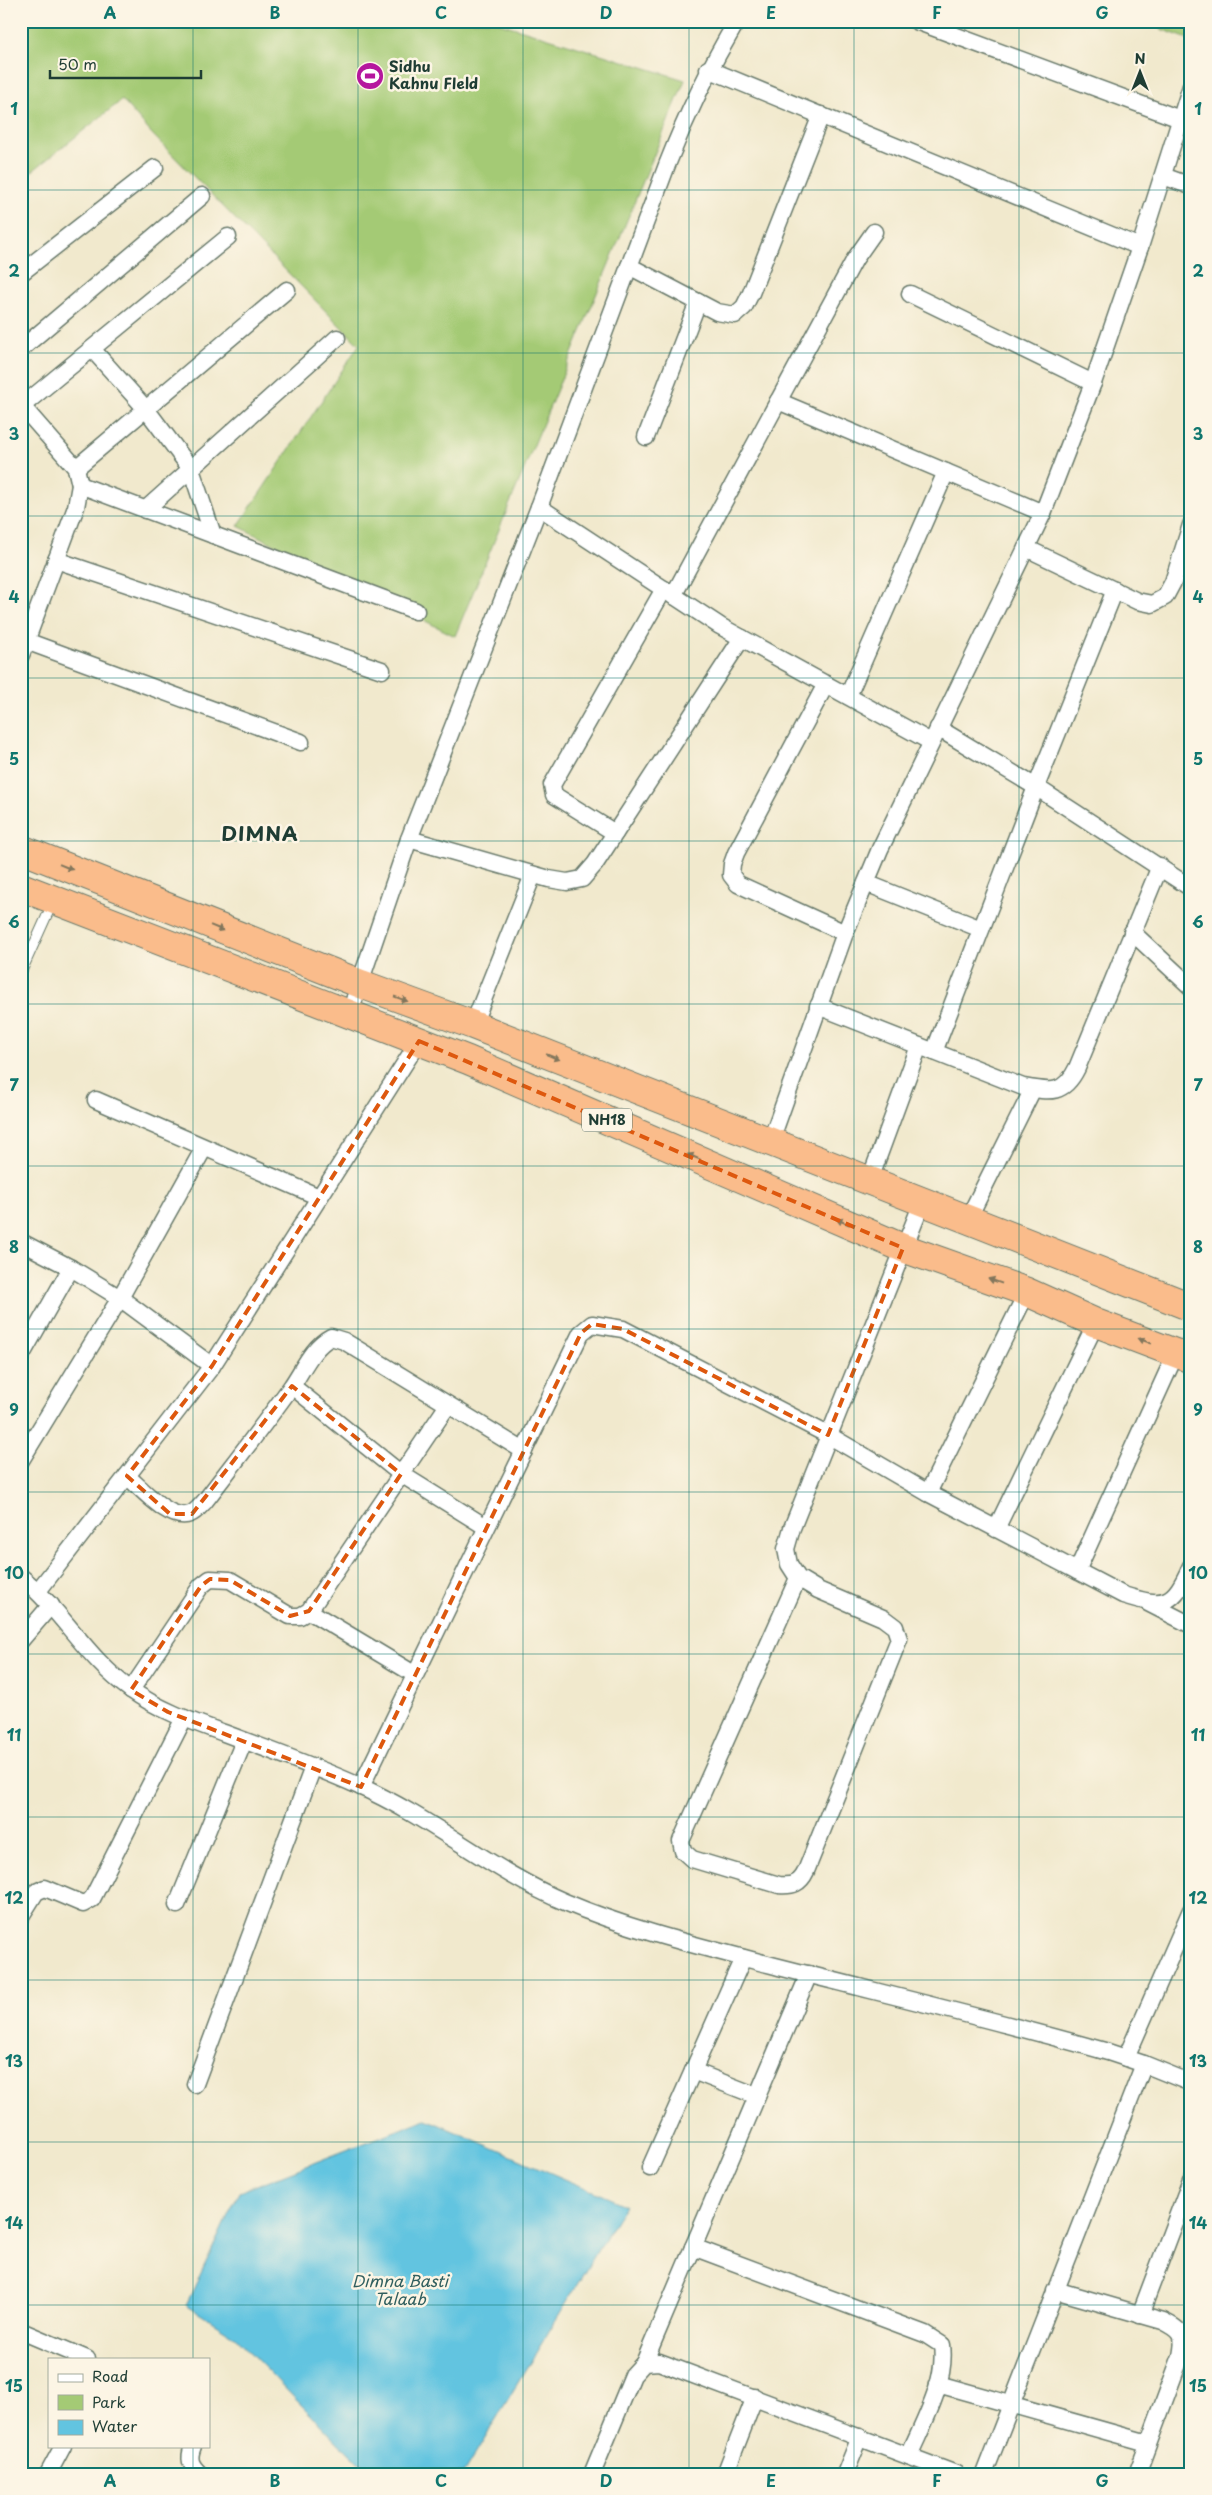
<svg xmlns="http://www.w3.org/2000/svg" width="1212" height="2495" font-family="'Playpen Sans',sans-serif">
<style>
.green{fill:#a4ca75;stroke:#628454}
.water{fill:#62c4e0;stroke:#40808a}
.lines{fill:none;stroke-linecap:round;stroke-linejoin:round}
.lane-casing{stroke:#68796a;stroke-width:11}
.street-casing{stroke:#68796a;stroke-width:19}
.highway-casing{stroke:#68796a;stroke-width:30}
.lane{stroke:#fff;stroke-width:9}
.street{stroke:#fff;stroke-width:16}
.highway{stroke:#fabc8b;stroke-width:28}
.oneway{fill:#82765b}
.marked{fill:none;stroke:#de580e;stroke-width:4;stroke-dasharray:10 6;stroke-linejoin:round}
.grid{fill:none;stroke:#0f766e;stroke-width:1;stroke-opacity:0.55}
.labels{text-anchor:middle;stroke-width:5;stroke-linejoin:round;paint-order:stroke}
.shield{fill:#fcf5e5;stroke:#617469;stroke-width:1}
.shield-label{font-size:14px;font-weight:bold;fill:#1f3d34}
.poi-label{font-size:15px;font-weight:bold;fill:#1f3d34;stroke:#fcf5e5;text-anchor:start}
.water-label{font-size:16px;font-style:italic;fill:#305f5f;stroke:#fcf5e5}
.district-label{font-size:20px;font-weight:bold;letter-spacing:1px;fill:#1f3d34;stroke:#fcf5e5}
.neatline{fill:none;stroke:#0f766e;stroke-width:2}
.grid-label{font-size:16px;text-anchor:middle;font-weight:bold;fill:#0f766e}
</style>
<rect width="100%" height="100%" fill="#fcf5e5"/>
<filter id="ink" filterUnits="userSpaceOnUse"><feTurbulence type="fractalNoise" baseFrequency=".02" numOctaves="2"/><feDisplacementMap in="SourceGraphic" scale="10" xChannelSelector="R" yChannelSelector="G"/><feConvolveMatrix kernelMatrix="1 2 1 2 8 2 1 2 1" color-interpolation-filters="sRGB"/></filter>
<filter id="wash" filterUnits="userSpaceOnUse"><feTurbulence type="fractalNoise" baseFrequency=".0096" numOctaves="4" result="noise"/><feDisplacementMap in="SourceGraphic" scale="20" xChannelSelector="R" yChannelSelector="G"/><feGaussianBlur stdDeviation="1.12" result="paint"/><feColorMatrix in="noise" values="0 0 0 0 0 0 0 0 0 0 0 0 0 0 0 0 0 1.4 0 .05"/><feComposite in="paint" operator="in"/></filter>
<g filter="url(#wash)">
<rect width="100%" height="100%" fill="#f1e9cd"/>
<!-- green -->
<g class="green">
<polygon points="21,21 493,21 685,80 455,636 238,526 359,345 153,135 122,100 21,180"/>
<polygon points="1139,21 1191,21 1191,40"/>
</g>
<!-- water -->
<polygon class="water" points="426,2119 625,2205 463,2474 378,2474 352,2457 233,2335 186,2305 239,2192"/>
</g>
<g filter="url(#ink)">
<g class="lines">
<defs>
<polyline id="lane" points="21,973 53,902"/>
<g id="street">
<polyline points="916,21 1180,119"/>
<polyline points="708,69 1140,247"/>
<polyline points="1163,176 1191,186"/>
<polyline points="629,266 717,312 735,315 744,307 751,293 821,115"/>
<polyline points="21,273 155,168"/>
<polyline points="910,294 1093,383"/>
<polyline points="21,349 202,196"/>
<polyline points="92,349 146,409 191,469 213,535"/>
<polyline points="778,401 1043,513"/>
<polyline points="21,405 76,468 80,485 76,507 21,655"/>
<polyline points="22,406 228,237"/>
<polyline points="646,437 698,302"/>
<polyline points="76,468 287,290"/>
<polyline points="80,485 416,611"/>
<polyline points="539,507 720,626 931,742"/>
<polyline points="145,510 337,338"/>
<polyline points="1026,548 1137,601 1152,604 1165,597 1173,582 1191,525"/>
<polyline points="56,560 382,670"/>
<polyline points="673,596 855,259 874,232"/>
<polyline points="26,641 301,742"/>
<polyline points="826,684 736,853 732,864 731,875 738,884 845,933"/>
<polyline points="848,696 946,472"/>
<polyline points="938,728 1036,787 1191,888"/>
<polyline points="615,833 554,795 552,785 664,589"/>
<polyline points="409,839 549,879 567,882 582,879 595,864 742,638"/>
<polyline points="866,883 981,929"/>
<polyline points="1132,932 1191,987"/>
<path d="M818 1006 1023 1087C1050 1092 1064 1095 1077 1068L1160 866"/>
<path d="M350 1012 409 839 539 507 667 165C687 114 709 68 737 21"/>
<polyline points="473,1025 533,875"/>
<polyline points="934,1052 1036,787 1115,590"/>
<polyline points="96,1100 319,1197"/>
<polyline points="770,1143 845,933 880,849 1043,513 1093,383 1140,247 1191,86"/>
<polyline points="869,1182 919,1046"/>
<polyline points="967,1221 1033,1089"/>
<polyline points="21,1242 71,1268 120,1298 212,1366"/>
<polyline points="21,1356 71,1268"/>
<polyline points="292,1386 401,1474 486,1527"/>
<polyline points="21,1460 120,1298 204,1148"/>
<path d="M127 1476C142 1489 170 1522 190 1514 196 1512 201 1505 205 1501 234 1463 263 1426 291 1387 303 1370 312 1347 331 1337L344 1341 524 1451"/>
<polyline points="928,1493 1027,1292"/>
<polyline points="996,1529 1096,1323"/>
<polyline points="1077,1571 1176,1353"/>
<path d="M21 1577C62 1610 87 1659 131 1690 159 1710 191 1721 224 1733 269 1750 315 1766 359 1786 432 1818 492 1871 565 1902 633 1931 707 1948 779 1967 889 1995 999 2021 1108 2052L1144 2064 1191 2083"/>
<path d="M798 1578 681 1841 683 1851 692 1859 779 1885C793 1886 800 1884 806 1871L899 1639 895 1627 883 1618 818 1590 798 1578 789 1564 786 1549 792 1528 922 1203"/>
<polyline points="38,1591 212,1366 419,1041"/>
<polyline points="1148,1603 1191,1625"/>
<polyline points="309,1611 414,1674"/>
<polyline points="21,1640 51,1605"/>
<polyline points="131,1690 201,1586 210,1579 230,1580 290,1616 300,1616 309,1611 448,1405"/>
<path d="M361 1787 581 1333 592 1324 623 1329 828 1435 928 1493 1123 1595C1165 1608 1173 1606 1191 1566"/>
<polyline points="177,1905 244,1741"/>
<polyline points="21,1916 36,1892 45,1888 83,1904 92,1899 184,1718"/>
<polyline points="1126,2058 1191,1910"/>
<polyline points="693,2071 757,2096"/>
<polyline points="195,2084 313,1767"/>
<polyline points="650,2168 743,1958"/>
<path d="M693 2247 925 2334 942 2345C947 2382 923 2423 909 2456"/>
<path d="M1055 2290 1163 2321C1183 2331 1185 2335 1181 2356L1137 2474"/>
<polyline points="1140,2315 1191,2180"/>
<polyline points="21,2331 87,2359"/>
<polyline points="644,2363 809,1974"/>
<polyline points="938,2384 1148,2443"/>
<path d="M193 2446C188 2459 190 2465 200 2474"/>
<polyline points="48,2474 63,2446"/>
<polyline points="592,2474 633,2375 644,2363 659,2362 956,2474"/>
<polyline points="725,2474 755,2397"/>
<polyline points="845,2474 860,2437"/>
<polyline points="984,2474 1144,2064"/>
</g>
<g id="highway">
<polyline points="21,849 361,984 473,1025 1191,1307"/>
<polyline points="21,887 468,1060 903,1248 1027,1292 1096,1323 1191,1359"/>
</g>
</defs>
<!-- lane casing -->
<use href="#lane" class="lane-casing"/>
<!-- street casing -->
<use href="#street" class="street-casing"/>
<!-- highway casing -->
<use href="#highway" class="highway-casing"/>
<!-- lane -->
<use href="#lane" class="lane"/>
<!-- street -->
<use href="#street" class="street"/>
<!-- highway -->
<use href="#highway" class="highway"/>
</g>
<!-- one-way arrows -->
<defs><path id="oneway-solid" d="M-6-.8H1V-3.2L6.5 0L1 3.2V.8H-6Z" transform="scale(1.25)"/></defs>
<g class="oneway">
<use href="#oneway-solid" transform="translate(66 867) rotate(22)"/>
<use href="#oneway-solid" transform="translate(217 928) rotate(22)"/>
<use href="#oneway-solid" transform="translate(401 999) rotate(20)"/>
<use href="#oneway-solid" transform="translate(553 1057) rotate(22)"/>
<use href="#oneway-solid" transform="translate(694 1157) rotate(-157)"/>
<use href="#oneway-solid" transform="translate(843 1222) rotate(-157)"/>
<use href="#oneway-solid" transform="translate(995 1281) rotate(-160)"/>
<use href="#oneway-solid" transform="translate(1145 1341) rotate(-159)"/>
</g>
</g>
<!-- marked area -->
<path class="marked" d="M419 1041 903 1248 828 1435 623 1329 592 1324 581 1333 361 1787 168 1712 131 1690 201 1586 210 1579 230 1580 290 1616 309 1611 401 1474 292 1386 192 1514H170L127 1476 212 1366Z"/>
<!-- grid -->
<path class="grid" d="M193 21V2359M358 21V2474M523 21V2474M689 21V2474M854 21V2474M1019 21V2474M21 190H1191M21 353H1191M21 516H1191M21 678H1191M21 841H1191M21 1004H1191M21 1166H1191M21 1329H1191M21 1492H1191M21 1654H1191M21 1817H1191M21 1980H1191M21 2142H1191M21 2305H1191M193 2446V2474"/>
<!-- icons -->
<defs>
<symbol id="stadium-disc" viewBox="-11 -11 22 22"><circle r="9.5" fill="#b5179e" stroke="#fcf5e5"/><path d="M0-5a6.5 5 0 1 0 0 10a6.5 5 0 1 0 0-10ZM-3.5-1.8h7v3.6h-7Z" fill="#fff"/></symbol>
</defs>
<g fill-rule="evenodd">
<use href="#stadium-disc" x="354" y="60" width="32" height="32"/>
</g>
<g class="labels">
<!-- shield labels -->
<rect class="shield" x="582" y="1108.5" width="50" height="23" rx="4"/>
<g class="shield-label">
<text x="607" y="1125">NH18</text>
</g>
<!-- poi labels -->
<g class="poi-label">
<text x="389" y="72">Sidhu<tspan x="389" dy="17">Kahnu FIeld</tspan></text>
</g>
<!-- water labels -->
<g class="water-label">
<text x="400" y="2287">Dimna Basti<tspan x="400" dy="18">Talaab</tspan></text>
</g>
<!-- district labels -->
<g class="district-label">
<text x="260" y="841">DIMNA</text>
</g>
</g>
<!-- margin -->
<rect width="1212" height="2495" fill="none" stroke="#fcf5e5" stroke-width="55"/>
<!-- legend -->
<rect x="48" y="2358" width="162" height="90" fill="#fcf5e5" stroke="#a4ab9e"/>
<rect x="58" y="2374" width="25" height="8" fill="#ffffff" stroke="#a4ab9e"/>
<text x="92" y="2382" font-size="15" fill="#1f3d34">Road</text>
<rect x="58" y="2395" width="25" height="15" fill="#a4ca75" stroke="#a4ab9e"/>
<text x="92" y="2408" font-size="15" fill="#1f3d34">Park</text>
<rect x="58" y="2420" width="25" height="15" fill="#62c4e0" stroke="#a4ab9e"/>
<text x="92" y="2432" font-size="15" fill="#1f3d34">Water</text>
<!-- north arrow -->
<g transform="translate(1140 72)" stroke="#fcf5e5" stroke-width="4" paint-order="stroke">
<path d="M0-4L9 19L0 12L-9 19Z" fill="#1f3d34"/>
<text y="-8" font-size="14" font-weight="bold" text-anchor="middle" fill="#1f3d34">N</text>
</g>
<!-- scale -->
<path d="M50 70v8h151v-8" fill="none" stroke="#1f3d34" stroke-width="2.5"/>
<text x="58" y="70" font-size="15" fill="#1f3d34" stroke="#fcf5e5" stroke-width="4" paint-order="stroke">50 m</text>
<rect x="28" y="28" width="1156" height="2440" class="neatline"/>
<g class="grid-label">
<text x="110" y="19">A</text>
<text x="275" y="19">B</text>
<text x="441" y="19">C</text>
<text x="606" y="19">D</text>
<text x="771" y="19">E</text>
<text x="937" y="19">F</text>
<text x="1102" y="19">G</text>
<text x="14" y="115">1</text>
<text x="1198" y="115">1</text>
<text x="14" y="277">2</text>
<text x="1198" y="277">2</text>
<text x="14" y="440">3</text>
<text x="1198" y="440">3</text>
<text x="14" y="603">4</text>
<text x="1198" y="603">4</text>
<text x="14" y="765">5</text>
<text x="1198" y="765">5</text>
<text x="14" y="928">6</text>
<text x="1198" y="928">6</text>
<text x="14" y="1091">7</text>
<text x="1198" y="1091">7</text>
<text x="14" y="1253">8</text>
<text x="1198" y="1253">8</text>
<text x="14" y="1416">9</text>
<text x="1198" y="1416">9</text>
<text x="14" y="1579">10</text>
<text x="1198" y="1579">10</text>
<text x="14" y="1741">11</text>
<text x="1198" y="1741">11</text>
<text x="14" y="1904">12</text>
<text x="1198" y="1904">12</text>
<text x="14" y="2067">13</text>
<text x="1198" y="2067">13</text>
<text x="14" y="2229">14</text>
<text x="1198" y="2229">14</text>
<text x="14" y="2392">15</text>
<text x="1198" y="2392">15</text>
<text x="110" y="2487">A</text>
<text x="275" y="2487">B</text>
<text x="441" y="2487">C</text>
<text x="606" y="2487">D</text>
<text x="771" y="2487">E</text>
<text x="937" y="2487">F</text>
<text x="1102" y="2487">G</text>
</g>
</svg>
